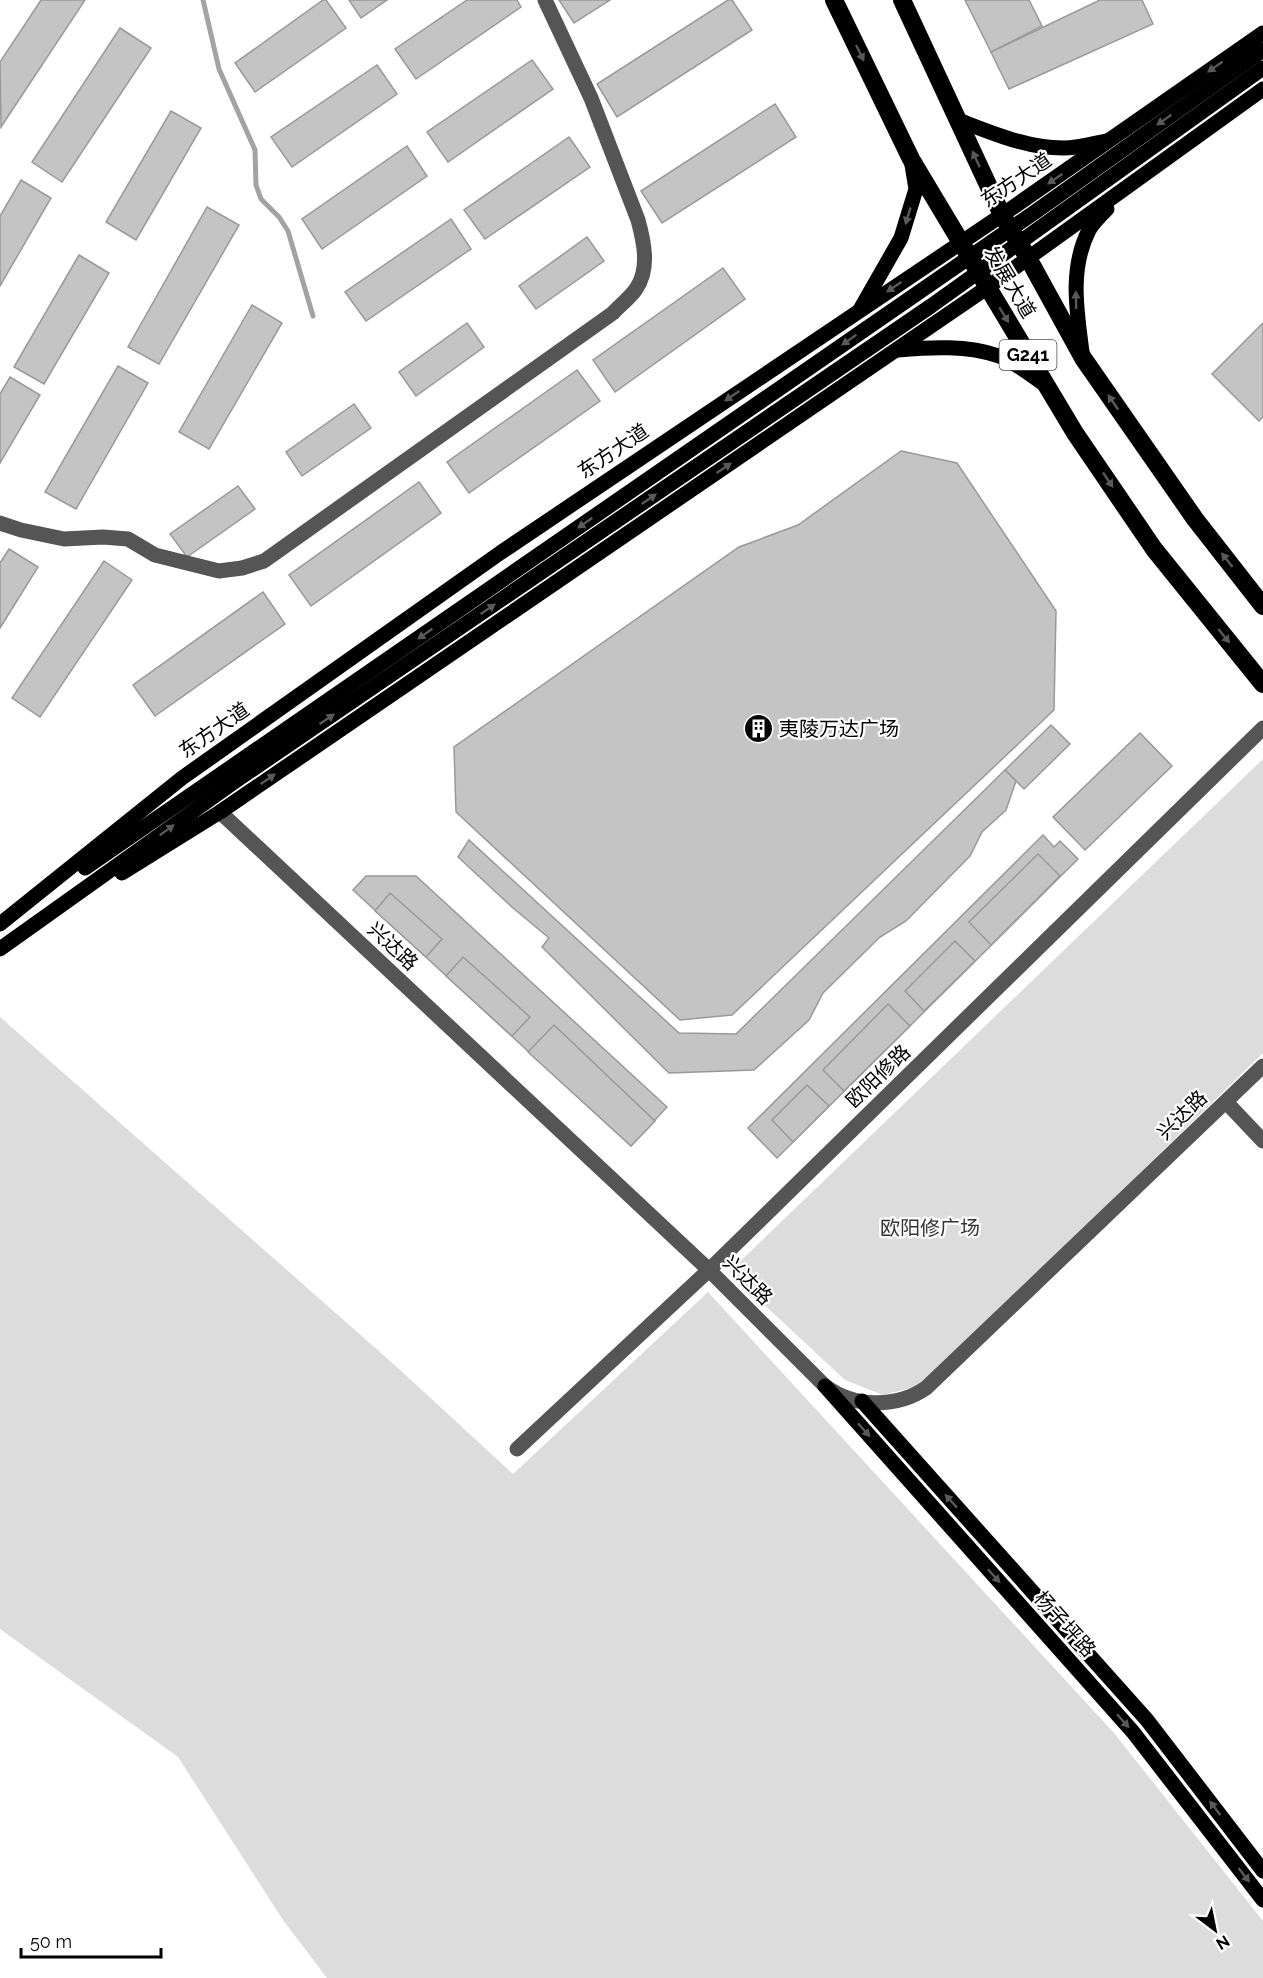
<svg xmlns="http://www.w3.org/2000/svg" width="1263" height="1978" font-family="Raleway,'Noto Sans SC',sans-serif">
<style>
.green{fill:#dcdcdc}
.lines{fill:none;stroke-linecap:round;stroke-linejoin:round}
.stream{stroke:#a3a3a3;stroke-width:5}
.building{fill:#c4c4c4;stroke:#999;stroke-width:1.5}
.minor{stroke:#555;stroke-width:15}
.major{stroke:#000;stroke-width:15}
.highway{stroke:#000;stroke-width:18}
.oneway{fill:#595959}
.labels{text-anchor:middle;stroke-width:4.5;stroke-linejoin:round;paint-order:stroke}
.shield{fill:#fff;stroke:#4c4c4c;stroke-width:1.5}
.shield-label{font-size:18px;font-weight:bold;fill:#000}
.street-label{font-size:20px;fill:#000;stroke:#fff}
.poi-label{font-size:20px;fill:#000;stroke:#fff;text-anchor:start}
.park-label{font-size:20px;fill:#333;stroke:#fff}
</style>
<rect width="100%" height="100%" fill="#fff"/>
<!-- green -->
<g class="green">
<polygon points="1263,759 1263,1053 922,1385 883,1395 845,1380 729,1272"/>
<polygon points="0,1017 398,1368 513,1474 708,1292 1114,1733 1263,1921 1263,1978 327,1978 283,1920 178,1757 0,1629"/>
</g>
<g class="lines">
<!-- stream -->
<polyline class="stream" points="203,0 219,69 255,150 256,185 261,199 279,217 288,231 313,316"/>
</g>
<!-- building -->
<g class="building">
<polygon points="41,0 85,0 1,127 0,62"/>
<polygon points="323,0 326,0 346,28 255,92 235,63"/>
<polygon points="349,0 387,0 361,18"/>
<polygon points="467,0 517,0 521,7 416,79 395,49"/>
<polygon points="559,0 610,0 574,23"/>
<polygon points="728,0 732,0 752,30 617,117 597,84"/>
<polygon points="965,0 1029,0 1042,26 991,52"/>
<polygon points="1100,0 1142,0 1153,24 1009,89 991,52"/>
<polygon points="120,28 151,48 62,182 32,162"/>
<polygon points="532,60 553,89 448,162 427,132"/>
<polygon points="377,65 397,94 292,167 271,137"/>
<polygon points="775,104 796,137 662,223 641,191"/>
<polygon points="171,111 201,128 136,240 106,222"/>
<polygon points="569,137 590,167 485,239 464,210"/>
<polygon points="407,146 427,176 322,249 302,219"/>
<polygon points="21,180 51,198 0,286 0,216"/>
<polygon points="207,207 239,225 159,364 128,347"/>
<polygon points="451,219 471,249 366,321 345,292"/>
<polygon points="587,237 604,261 536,309 519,286"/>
<polygon points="79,255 109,273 44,384 14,367"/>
<polygon points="723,268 745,299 615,392 593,360"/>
<polygon points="252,305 282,323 209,449 179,432"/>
<polygon points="467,323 484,347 416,396 399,372"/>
<polygon points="1263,323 1263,417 1259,421 1212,374"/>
<polygon points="118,366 148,383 76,509 45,492"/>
<polygon points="577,370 600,401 469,493 447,462"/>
<polygon points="10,377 40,395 0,463 0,394"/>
<polygon points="354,404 371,428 302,476 286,452"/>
<polygon points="901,451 957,463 1056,611 1054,710 732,1015 680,1020 456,812 454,747 739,547 798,525"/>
<polygon points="419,482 441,513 311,606 289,575"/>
<polygon points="238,486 255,509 187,557 170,534"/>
<polygon points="9,549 38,567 0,628 0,563"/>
<polygon points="104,561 132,580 40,717 12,698"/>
<polygon points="263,592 285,624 155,716 133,685"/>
<polygon points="1051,725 1070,744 1024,789 1005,770"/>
<polygon points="1140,733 1172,766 1085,850 1053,817"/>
<polygon points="1005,770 1016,781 1006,810 982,832 970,856 906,921 880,937 823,993 809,1020 754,1070 669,1073 542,947 549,938 513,908 458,857 469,840 679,1033 736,1034"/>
<polygon points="1043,835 1054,847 1060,841 1078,859 777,1158 748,1128"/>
<polygon points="1038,854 1060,876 991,945 969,922"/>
<polygon points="366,876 416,876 667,1107 631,1146 353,890"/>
<polygon points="390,893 442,939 426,957 375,911"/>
<polygon points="955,941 975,961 924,1011 905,991"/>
<polygon points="463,957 530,1017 512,1036 446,976"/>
<polygon points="888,1004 910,1026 844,1091 823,1070"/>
<polygon points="554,1025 655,1121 631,1146 528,1052"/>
<polygon points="807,1085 829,1106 793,1142 772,1120"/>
</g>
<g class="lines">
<!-- minor -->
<g class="minor">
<path d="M0 523 21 530 64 539 103 537 128 539 155 555 219 571 242 568 264 561 613 313C620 305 630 298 636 289 650 269 644 242 638 220L591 98 545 0"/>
<path d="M220 812 709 1270 825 1386C854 1408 897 1408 926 1388L1263 1066"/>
<polyline points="1226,1102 1263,1141"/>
<polyline points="517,1449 709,1270 1263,728"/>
</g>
<!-- major -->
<g class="major">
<path d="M958 120C993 133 1026 148 1063 148 1077 148 1092 144 1106 141"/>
<polyline points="861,308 901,238 916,189 912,165"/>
<path d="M898 350C931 347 967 345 999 356 1015 362 1032 376 1047 386"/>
<path d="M1082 352C1077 312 1069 269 1089 230 1093 223 1101 215 1107 209"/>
<polyline points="85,868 1035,212 1263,50"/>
<polyline points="122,873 220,812 988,287 1263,89"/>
<polyline points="0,924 182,778 500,553 1002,215 1263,33"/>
<polyline points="0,949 237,780 931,306 1263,68"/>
<polyline points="825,1386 1133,1732 1263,1900"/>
<polyline points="862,1401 1147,1720 1263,1871"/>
</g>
<!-- highway -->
<g class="highway">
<polyline points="834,0 911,159 1075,433 1154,549 1263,684"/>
<polyline points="902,0 1002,215 1028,258 1083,358 1195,519 1263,606"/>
</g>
</g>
<!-- one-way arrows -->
<defs><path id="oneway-solid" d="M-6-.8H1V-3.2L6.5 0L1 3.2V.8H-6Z" transform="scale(1.5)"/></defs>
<g class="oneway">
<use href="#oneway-solid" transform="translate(860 53) rotate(64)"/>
<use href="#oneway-solid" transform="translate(1215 67) rotate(145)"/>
<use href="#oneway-solid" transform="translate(1164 120) rotate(145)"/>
<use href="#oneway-solid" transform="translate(976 159) rotate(-115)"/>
<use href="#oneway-solid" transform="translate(1055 179) rotate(146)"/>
<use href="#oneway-solid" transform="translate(908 216) rotate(107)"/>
<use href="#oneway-solid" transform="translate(894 287) rotate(146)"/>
<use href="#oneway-solid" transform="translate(1076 300) rotate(-91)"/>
<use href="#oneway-solid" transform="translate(1004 315) rotate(59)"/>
<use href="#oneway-solid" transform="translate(849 340) rotate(145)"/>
<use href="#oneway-solid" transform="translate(732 396) rotate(146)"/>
<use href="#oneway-solid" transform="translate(1113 402) rotate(-124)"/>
<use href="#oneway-solid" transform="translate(724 468) rotate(-34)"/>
<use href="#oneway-solid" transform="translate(1108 480) rotate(56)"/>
<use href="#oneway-solid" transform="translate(649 499) rotate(-34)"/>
<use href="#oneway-solid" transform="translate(585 523) rotate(145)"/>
<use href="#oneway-solid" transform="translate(1227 560) rotate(-128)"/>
<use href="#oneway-solid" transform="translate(488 609) rotate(-34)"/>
<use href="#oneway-solid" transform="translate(425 634) rotate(145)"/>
<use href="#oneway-solid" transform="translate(1224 636) rotate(51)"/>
<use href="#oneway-solid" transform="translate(327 719) rotate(-34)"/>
<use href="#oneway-solid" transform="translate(268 779) rotate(-34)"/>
<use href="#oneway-solid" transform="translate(167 830) rotate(-36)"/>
<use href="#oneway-solid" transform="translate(864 1430) rotate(48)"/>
<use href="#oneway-solid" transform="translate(951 1501) rotate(-132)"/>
<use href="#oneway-solid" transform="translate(994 1576) rotate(48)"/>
<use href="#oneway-solid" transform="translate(1123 1721) rotate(48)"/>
<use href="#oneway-solid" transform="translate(1215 1808) rotate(-127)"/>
<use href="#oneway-solid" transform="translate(1244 1875) rotate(52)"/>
</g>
<!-- icons -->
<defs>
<symbol id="building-disc" viewBox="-11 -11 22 22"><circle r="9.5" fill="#000" stroke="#fff"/><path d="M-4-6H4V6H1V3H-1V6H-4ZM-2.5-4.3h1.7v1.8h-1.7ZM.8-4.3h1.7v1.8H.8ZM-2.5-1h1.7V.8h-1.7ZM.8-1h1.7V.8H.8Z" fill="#fff"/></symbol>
</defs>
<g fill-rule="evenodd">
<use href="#building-disc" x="742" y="712" width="33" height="33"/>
</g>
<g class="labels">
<!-- shield labels -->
<rect class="shield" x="999.5" y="340" width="57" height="30" rx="4.5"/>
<g class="shield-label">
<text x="1028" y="361">G241</text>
</g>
<!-- street labels -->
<g class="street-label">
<text transform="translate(1016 180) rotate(-34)" y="7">东方大道</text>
<text transform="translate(1010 282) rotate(59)" y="7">发展大道</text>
<text transform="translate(613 451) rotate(-34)" y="7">东方大道</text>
<text transform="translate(214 730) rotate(-35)" y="7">东方大道</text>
<text transform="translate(393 946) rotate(43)" y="7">兴达路</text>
<text transform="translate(878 1076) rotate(-44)" y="7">欧阳修路</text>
<text transform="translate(1182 1115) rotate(-44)" y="7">兴达路</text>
<text transform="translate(748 1280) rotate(45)" y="7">兴达路</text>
<text transform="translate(1065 1624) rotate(48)" y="7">杨子坪路</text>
</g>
<!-- poi labels -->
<g class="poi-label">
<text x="779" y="736">夷陵万达广场</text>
</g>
<!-- park labels -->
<g class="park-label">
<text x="930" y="1235">欧阳修广场</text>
</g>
</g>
<!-- north arrow -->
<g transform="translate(1215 1930) rotate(148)" stroke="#ffffff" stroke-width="4.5" paint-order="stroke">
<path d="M0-4.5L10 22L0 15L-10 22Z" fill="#000000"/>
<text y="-9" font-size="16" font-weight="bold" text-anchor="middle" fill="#000000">N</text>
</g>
<!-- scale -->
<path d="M21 1948v9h140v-9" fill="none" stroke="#000000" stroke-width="3"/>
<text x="30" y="1948" font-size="18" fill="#000000" stroke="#ffffff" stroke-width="4.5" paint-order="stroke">50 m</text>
</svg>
